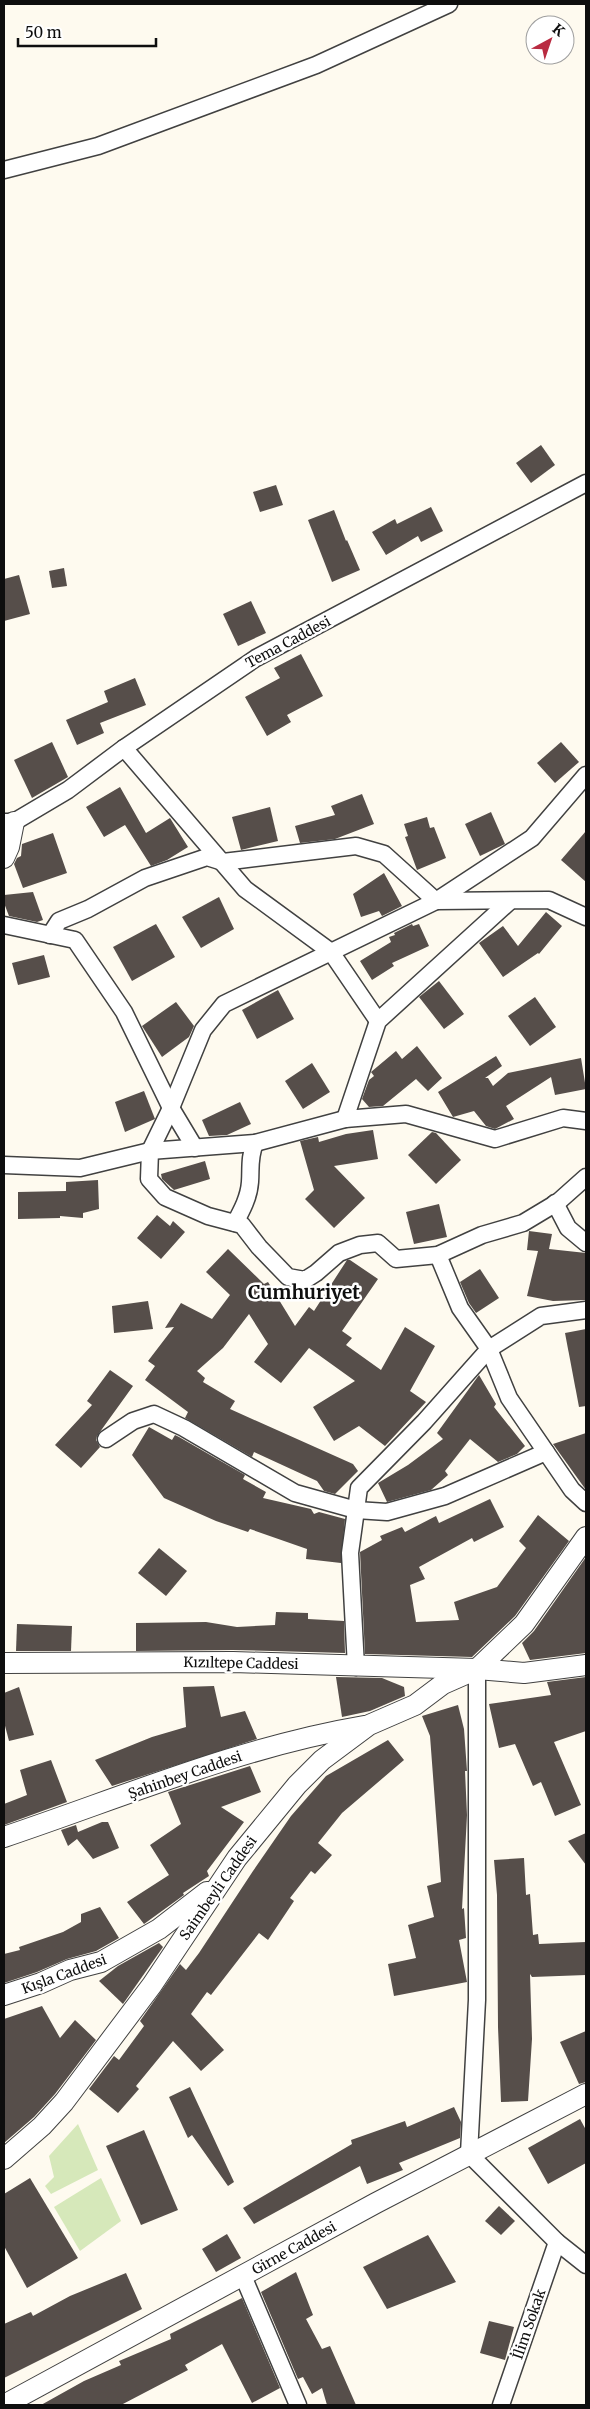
<svg xmlns="http://www.w3.org/2000/svg" width="590" height="2409" font-family="Merriweather,serif">
<style>
.green{fill:#d6e8ba}
.building{fill:#564e4a}
.lines{fill:none;stroke-linecap:round;stroke-linejoin:round}
.minor-casing{stroke:#414141;stroke-width:19}
.tertiary-casing{stroke:#414141;stroke-width:22}
.minor{stroke:#fff;stroke-width:16}
.tertiary{stroke:#fff;stroke-width:20}
.labels{text-anchor:middle;stroke-width:5;stroke-linejoin:round;paint-order:stroke}
.street-label{font-size:14px;fill:#0e0e0e;stroke:#fff}
.district-label{font-size:19px;font-weight:bold;fill:#0e0e0e;stroke:#fff}
</style>
<rect width="100%" height="100%" fill="#fefaef"/>
<!-- green -->
<g class="green">
<polygon points="78,2124 98,2170 51,2194 45,2186 54,2177 49,2156"/>
<polygon points="101,2178 121,2221 80,2251 54,2207"/>
</g>
<!-- building -->
<g class="building">
<polygon points="541,445 555,465 531,483 516,463"/>
<polygon points="276,485 283,505 260,512 253,492"/>
<polygon points="431,507 443,531 421,542 418,536 386,555 372,532 395,519 397,524"/>
<polygon points="334,510 346,541 347,540 360,570 332,582 308,520"/>
<polygon points="64,568 67,586 52,588 49,571"/>
<polygon points="19,575 30,614 4,621 4,579"/>
<polygon points="251,601 266,633 238,646 223,614"/>
<polygon points="301,654 323,696 287,715 291,722 267,736 245,697 280,678 274,668"/>
<polygon points="135,678 146,705 100,723 104,733 77,745 66,720 108,702 104,691"/>
<polygon points="52,742 68,777 32,798 14,760"/>
<polygon points="561,742 579,762 555,783 537,763"/>
<polygon points="120,787 146,833 170,818 188,847 167,860 151,866 125,825 104,837 86,807"/>
<polygon points="362,794 374,824 335,839 300,843 295,826 335,815 331,806"/>
<polygon points="270,807 278,841 241,850 232,817"/>
<polygon points="491,812 505,844 480,856 465,824"/>
<polygon points="427,817 430,828 434,827 446,858 417,870 405,837 408,836 404,824"/>
<polygon points="586,831 586,882 561,860"/>
<polygon points="53,833 67,873 23,888 14,864 17,858 21,856 22,844"/>
<polygon points="384,873 402,906 382,916 379,911 361,917 353,894"/>
<polygon points="33,892 43,920 37,922 9,916 4,903 4,895"/>
<polygon points="219,897 234,929 201,948 182,917"/>
<polygon points="546,912 562,926 539,954 538,953 503,977 479,943 503,926 518,946"/>
<polygon points="156,924 175,957 132,981 113,947"/>
<polygon points="412,924 413,926 419,924 429,946 392,963 394,966 372,980 360,961 391,942 389,937 395,935 394,933"/>
<polygon points="44,955 50,977 18,985 12,963"/>
<polygon points="439,981 464,1014 444,1029 419,997"/>
<polygon points="278,990 294,1019 257,1039 242,1010"/>
<polygon points="535,997 556,1027 530,1046 508,1016"/>
<polygon points="176,1002 194,1026 189,1037 162,1057 142,1026"/>
<polygon points="417,1046 442,1078 428,1091 416,1079 383,1106 369,1107 362,1099 369,1080 374,1076 371,1072 396,1051 402,1059"/>
<polygon points="496,1056 502,1066 485,1078 488,1078 493,1086 508,1073 581,1058 586,1089 555,1095 551,1077 506,1106 514,1119 495,1129 486,1126 474,1111 453,1117 438,1092"/>
<polygon points="312,1063 330,1092 303,1109 285,1081"/>
<polygon points="144,1091 155,1119 125,1132 115,1102"/>
<polygon points="240,1102 251,1124 227,1135 209,1136 202,1120"/>
<polygon points="373,1130 378,1159 334,1166 365,1198 334,1228 305,1199 314,1190 300,1141 318,1137 319,1142 346,1134"/>
<polygon points="432,1132 436,1133 461,1160 436,1184 408,1155"/>
<polygon points="205,1161 210,1179 174,1190 162,1179 161,1174"/>
<polygon points="98,1180 99,1209 83,1213 83,1218 60,1216 60,1218 18,1219 18,1192 66,1191 66,1182"/>
<polygon points="439,1204 447,1237 414,1244 406,1212"/>
<polygon points="157,1215 170,1226 173,1221 185,1232 161,1259 137,1238"/>
<polygon points="529,1231 552,1234 549,1249 586,1253 586,1300 553,1301 527,1296 538,1251 527,1250"/>
<polygon points="228,1249 264,1284 268,1282 295,1326 309,1307 314,1311 347,1260 350,1260 378,1279 342,1331 352,1338 346,1345 381,1370 405,1327 435,1346 410,1391 426,1402 385,1446 359,1426 334,1441 313,1407 355,1381 309,1348 281,1383 254,1362 268,1344 249,1314 223,1348 197,1371 205,1378 203,1382 235,1401 230,1409 353,1464 358,1471 335,1494 324,1491 317,1481 254,1452 252,1457 185,1418 188,1412 145,1380 155,1366 148,1361 174,1327 165,1328 181,1303 212,1319 230,1295 206,1272"/>
<polygon points="480,1269 499,1298 476,1313 469,1303 460,1282"/>
<polygon points="148,1301 153,1329 114,1333 112,1306"/>
<polygon points="586,1329 586,1406 579,1407 565,1333"/>
<polygon points="110,1370 133,1386 97,1436 96,1440 100,1447 81,1468 55,1445 92,1405 87,1401"/>
<polygon points="479,1375 496,1404 494,1407 525,1446 517,1454 498,1462 470,1439 445,1471 448,1475 431,1490 387,1502 378,1483 408,1465 443,1439 437,1433"/>
<polygon points="149,1427 172,1440 175,1435 179,1437 245,1475 243,1479 266,1492 263,1498 311,1509 314,1514 319,1512 345,1519 341,1563 306,1559 307,1549 250,1529 248,1532 216,1521 164,1498 132,1455"/>
<polygon points="586,1433 586,1490 553,1444"/>
<polygon points="490,1499 504,1527 474,1542 472,1538 419,1567 425,1579 410,1585 416,1622 459,1620 454,1602 497,1587 526,1548 519,1541 538,1515 569,1541 515,1616 472,1657 365,1654 360,1552 382,1540 380,1536 402,1527 405,1532 436,1516 439,1523"/>
<polygon points="159,1548 187,1571 166,1596 138,1573"/>
<polygon points="586,1557 586,1653 530,1660 522,1643 534,1631"/>
<polygon points="276,1612 308,1613 308,1619 344,1621 345,1653 233,1650 136,1651 136,1623 206,1622 237,1627 275,1625"/>
<polygon points="17,1624 72,1626 71,1651 16,1651"/>
<polygon points="336,1677 382,1678 404,1687 405,1696 370,1711 342,1717"/>
<polygon points="586,1677 586,1731 554,1742 581,1805 555,1816 541,1782 533,1786 515,1744 499,1748 489,1704 551,1695 547,1682"/>
<polygon points="214,1686 221,1717 245,1711 257,1739 112,1786 95,1760 152,1737 186,1727 183,1687"/>
<polygon points="19,1687 34,1735 9,1741 4,1722 4,1693"/>
<polygon points="458,1705 464,1729 467,1771 465,1771 467,1815 462,1909 464,1908 466,1938 459,1940 467,1982 394,1996 388,1964 416,1958 408,1925 434,1917 427,1886 441,1882 430,1736 422,1716"/>
<polygon points="388,1740 404,1760 342,1813 318,1843 332,1855 315,1874 311,1871 290,1898 294,1901 268,1940 259,1933 211,1995 207,1992 191,2014 224,2050 201,2071 173,2041 136,2086 139,2089 118,2113 89,2089 114,2056 119,2060 144,2026 140,2021 180,1964 186,1970 199,1953 253,1871 291,1816 326,1776"/>
<polygon points="51,1760 67,1802 4,1825 4,1804 27,1795 20,1770"/>
<polygon points="250,1766 261,1792 221,1807 244,1822 207,1871 209,1876 183,1893 184,1895 144,1924 127,1902 169,1875 150,1845 181,1824 168,1792"/>
<polygon points="102,1822 108,1822 119,1848 93,1859 77,1839 68,1846 61,1830 76,1825 78,1832"/>
<polygon points="586,1833 586,1865 568,1841"/>
<polygon points="524,1858 526,1895 530,1894 533,1935 538,1934 539,1944 586,1942 586,1975 532,1977 530,1974 532,2039 528,2101 501,2102 498,2027 497,1895 494,1860"/>
<polygon points="100,1907 119,1938 96,1951 67,1959 37,1972 4,1983 4,1954 20,1950 19,1947 63,1932 81,1922 81,1914"/>
<polygon points="159,1943 163,1947 123,2004 99,1981 118,1966"/>
<polygon points="42,2006 60,2038 75,2020 96,2040 55,2094 34,2117 4,2143 4,2019"/>
<polygon points="586,2031 586,2082 579,2084 560,2042"/>
<polygon points="190,2087 234,2182 228,2186 192,2135 188,2138 169,2097"/>
<polygon points="454,2107 461,2122 460,2138 399,2163 403,2170 367,2184 360,2166 254,2224 243,2208 352,2144 351,2140 405,2121 407,2127"/>
<polygon points="580,2119 586,2130 586,2163 548,2184 528,2148"/>
<polygon points="144,2130 178,2210 141,2225 106,2146"/>
<polygon points="30,2178 78,2258 27,2288 4,2246 4,2194"/>
<polygon points="499,2206 515,2221 501,2235 485,2221"/>
<polygon points="227,2234 241,2258 216,2272 202,2249"/>
<polygon points="428,2235 456,2282 387,2309 363,2267"/>
<polygon points="296,2272 313,2315 306,2319 322,2349 330,2346 356,2405 327,2405 322,2388 312,2394 303,2377 298,2379 261,2292"/>
<polygon points="126,2273 142,2309 4,2378 4,2324 31,2312 33,2316 70,2296"/>
<polygon points="242,2298 280,2388 252,2403 222,2344 185,2365 188,2370 121,2405 41,2405 84,2381 121,2365 119,2361 171,2339 170,2334"/>
<polygon points="489,2321 514,2327 505,2360 480,2353"/>
</g>
<g class="lines">
<defs>
<g id="minor">
<polyline points="4,170 98,146 316,65 449,4"/>
<polyline points="124,748 245,889 331,952 378,1021"/>
<polyline points="586,775 532,838 436,901 224,1004 203,1030 171,1108 150,1151 149,1179 165,1197 208,1216 242,1225 259,1247 288,1277 305,1280 316,1273 339,1253 360,1245 378,1243 396,1259 438,1255 482,1235 523,1223 558,1202 586,1177"/>
<polyline points="4,822 14,822 68,790 124,748 256,658 586,483"/>
<polyline points="4,925 75,940 124,1012 171,1108 195,1148"/>
<polyline points="50,935 59,921 88,909 145,878 207,857 223,862 356,846 384,854 436,901 549,900 586,917"/>
<polyline points="345,1119 378,1021 510,901"/>
<polyline points="4,1165 80,1168 150,1151 255,1143 345,1119 406,1114 495,1139 563,1118 586,1121"/>
<polyline points="555,1203 568,1228 586,1243"/>
<path d="M235 1223C242 1210 249 1197 250 1182 251 1168 249 1157 255 1143"/>
<polyline points="438,1255 460,1308 489,1349 509,1398 572,1490 586,1503"/>
<polyline points="106,1439 133,1421 154,1414 184,1428 295,1493 356,1510 387,1512 445,1496 546,1452"/>
<polyline points="356,1667 350,1553 359,1488 424,1422 489,1349 541,1316 586,1310"/>
<polyline points="477,1669 477,2000 469,2154 557,2242 586,2265"/>
<polyline points="243,2276 298,2405"/>
<polyline points="501,2405 557,2242"/>
</g>
<g id="tertiary">
<polyline points="4,858 9,847 14,822"/>
<polyline points="4,1663 233,1662 477,1669 524,1673 586,1665"/>
<path d="M4 1837C123 1797 240 1747 364 1726"/>
<polyline points="4,1995 41,1983 70,1970 101,1962 159,1929 207,1892"/>
<polyline points="4,2159 42,2126 64,2102 152,1985 237,1858 297,1785 322,1760 369,1725 415,1705 443,1684 477,1669 524,1624 586,1537"/>
<polyline points="4,2405 376,2203 586,2094"/>
</g>
</defs>
<!-- minor casing -->
<use href="#minor" class="minor-casing"/>
<!-- tertiary casing -->
<use href="#tertiary" class="tertiary-casing"/>
<!-- minor -->
<use href="#minor" class="minor"/>
<!-- tertiary -->
<use href="#tertiary" class="tertiary"/>
</g>
<g class="labels">
<!-- street labels -->
<g class="street-label">
<text transform="translate(288 642) rotate(-28)" y="5">Tema Caddesi</text>
<text transform="translate(241 1663) rotate(1)" y="5">Kızıltepe Caddesi</text>
<text transform="translate(185 1775) rotate(-19)" y="5">Şahinbey Caddesi</text>
<text transform="translate(218 1888) rotate(-55)" y="5">Saimbeyli Caddesi</text>
<text transform="translate(64 1974) rotate(-20)" y="5">Kışla Caddesi</text>
<text transform="translate(294 2248) rotate(-29)" y="5">Girne Caddesi</text>
<text transform="translate(529 2324) rotate(-71)" y="5">İlim Sokak</text>
</g>
<!-- district labels -->
<g class="district-label">
<text x="304" y="1299">Cumhuriyet</text>
</g>
</g>
<!-- border -->
<rect width="590" height="2409" fill="none" stroke="#0e0e0e" stroke-width="10"/>
<!-- north arrow -->
<g transform="translate(550 40) rotate(40)"><circle r="24" fill="#ffffff" stroke="#9f9f9f"/>
<path d="M0-4L9 19L0 12L-9 19Z" fill="#b92b41"/>
<text y="-8" font-size="14" font-weight="bold" text-anchor="middle" fill="#0e0e0e">K</text>
</g>
<!-- scale -->
<path d="M18 38v8h138v-8" fill="none" stroke="#0e0e0e" stroke-width="2.5"/>
<text x="25" y="38" font-size="15" fill="#0e0e0e" stroke="#ffffff" stroke-width="4" paint-order="stroke">50 m</text>
</svg>
